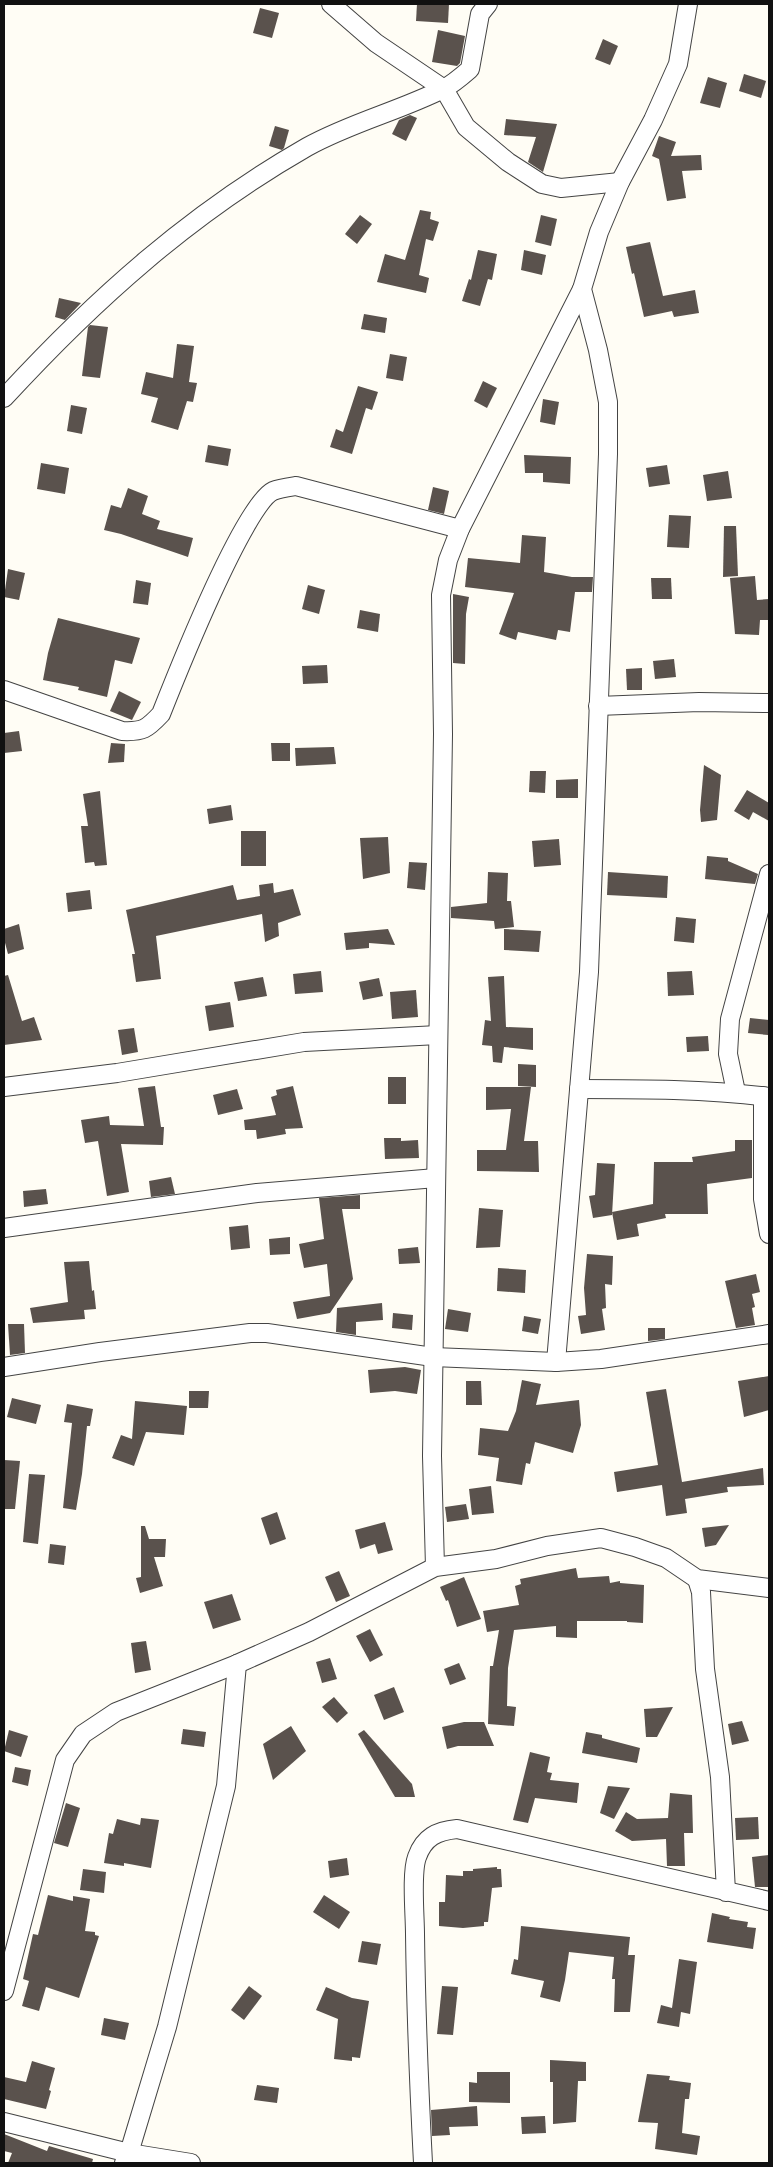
<svg xmlns="http://www.w3.org/2000/svg" width="773" height="2167" font-family="Georgia,serif">
<style>
.building{fill:#5a524d}
.lines{fill:none;stroke-linecap:round;stroke-linejoin:round}
.street-casing{stroke:#444;stroke-width:20}
.street{stroke:#fff;stroke-width:18}
</style>
<rect width="100%" height="100%" fill="#fffdf5"/>
<!-- building -->
<g class="building">
<polygon points="417,4 449,4 448,23 416,21"/>
<polygon points="260,8 279,13 272,38 253,33"/>
<polygon points="438,30 465,36 460,63 457,66 432,62"/>
<polygon points="603,39 618,46 610,65 595,59"/>
<polygon points="744,74 766,81 761,98 739,91"/>
<polygon points="708,77 727,83 720,108 700,103"/>
<polygon points="410,115 417,118 406,141 392,134 399,120"/>
<polygon points="506,119 557,124 543,172 528,162 536,137 504,135"/>
<polygon points="275,126 289,130 284,148 282,150 269,146"/>
<polygon points="659,136 676,142 671,156 701,155 702,170 682,171 686,198 667,201 659,159 652,156"/>
<polygon points="420,210 431,212 430,219 439,222 433,241 426,239 419,275 429,278 426,293 377,282 385,254 405,260"/>
<polygon points="360,215 372,224 357,244 345,234"/>
<polygon points="541,215 557,219 551,246 535,242"/>
<polygon points="650,242 663,296 695,290 699,313 674,317 672,311 644,317 634,273 632,274 626,247"/>
<polygon points="478,250 497,254 492,280 488,279 480,306 462,301 469,279 471,280"/>
<polygon points="524,250 546,255 542,275 521,270"/>
<polygon points="59,298 81,303 65,320 55,317"/>
<polygon points="364,314 387,318 385,333 361,329"/>
<polygon points="90,325 108,327 100,378 82,376 88,327"/>
<polygon points="177,344 194,346 189,382 197,383 193,402 187,401 178,430 151,422 158,398 141,394 146,372 173,378"/>
<polygon points="390,354 407,357 403,381 386,378"/>
<polygon points="483,381 497,388 487,408 474,401"/>
<polygon points="358,386 378,392 372,410 366,408 352,454 330,447 336,429 343,432"/>
<polygon points="543,399 559,402 555,425 540,422"/>
<polygon points="71,405 87,408 82,434 67,431"/>
<polygon points="208,445 231,449 228,466 205,462"/>
<polygon points="524,455 571,457 570,484 543,482 543,473 525,473"/>
<polygon points="41,463 69,468 65,494 37,489"/>
<polygon points="667,465 670,484 649,487 646,468"/>
<polygon points="728,471 732,498 707,501 703,475"/>
<polygon points="433,487 449,491 444,514 428,510"/>
<polygon points="128,488 148,496 142,514 160,521 157,529 193,538 188,557 121,534 104,530 111,505 121,508"/>
<polygon points="669,515 691,516 689,548 667,547"/>
<polygon points="724,526 736,526 738,576 723,577"/>
<polygon points="522,535 546,537 544,572 572,577 593,577 592,592 575,592 570,632 558,630 556,640 518,632 516,640 499,634 514,593 465,587 468,558 520,563"/>
<polygon points="8,569 25,573 19,600 4,597"/>
<polygon points="755,576 757,600 769,599 769,620 760,620 759,635 735,634 730,578"/>
<polygon points="651,578 671,578 672,599 652,599"/>
<polygon points="136,580 151,583 148,605 133,603"/>
<polygon points="308,585 325,590 319,614 302,609"/>
<polygon points="453,594 469,597 466,614 465,664 453,663"/>
<polygon points="360,610 380,614 378,632 357,628"/>
<polygon points="58,618 140,638 132,664 115,660 107,697 78,690 79,687 43,680 48,653"/>
<polygon points="674,659 676,677 655,679 653,661"/>
<polygon points="327,665 328,683 303,684 302,666"/>
<polygon points="642,668 642,690 627,690 626,669"/>
<polygon points="119,691 141,702 132,720 110,711"/>
<polygon points="19,731 22,751 4,753 4,733"/>
<polygon points="111,743 125,744 124,762 108,763"/>
<polygon points="271,743 290,743 290,761 272,761"/>
<polygon points="334,747 336,764 296,766 295,748"/>
<polygon points="704,765 721,775 717,820 701,822 700,810"/>
<polygon points="530,771 546,771 545,793 529,792"/>
<polygon points="578,779 578,798 556,798 556,780"/>
<polygon points="747,790 769,803 769,821 753,812 749,820 734,811"/>
<polygon points="100,791 107,865 95,866 94,862 85,863 81,826 88,826 83,794"/>
<polygon points="231,805 233,820 209,824 207,809"/>
<rect x="241" y="831" width="25" height="35"/>
<polygon points="388,837 390,873 363,879 360,838"/>
<polygon points="559,839 561,865 534,867 532,841"/>
<polygon points="707,856 728,858 728,861 758,874 755,884 705,879"/>
<polygon points="409,862 427,863 425,890 407,888"/>
<polygon points="488,872 508,873 507,901 511,901 514,927 495,929 494,921 451,918 451,907 487,903"/>
<polygon points="608,872 668,876 667,898 607,895"/>
<polygon points="273,883 274,893 293,889 301,915 278,923 279,936 265,942 262,914 156,936 161,979 136,982 132,954 135,954 126,910 233,885 237,900 260,896 259,885"/>
<polygon points="90,890 92,909 68,912 66,893"/>
<polygon points="676,917 696,919 694,943 674,941"/>
<polygon points="19,924 24,949 8,954 4,939 4,929"/>
<polygon points="388,929 395,945 369,943 369,948 346,950 344,933"/>
<polygon points="504,929 541,931 539,952 504,950"/>
<polygon points="321,971 323,992 295,994 293,974"/>
<polygon points="692,971 694,995 668,996 667,972"/>
<polygon points="8,975 22,1021 34,1017 42,1040 4,1045 4,976"/>
<polygon points="504,976 506,1027 533,1028 533,1050 504,1047 502,1063 493,1062 492,1046 482,1045 485,1020 491,1021 488,977"/>
<polygon points="263,977 267,996 238,1001 234,982"/>
<polygon points="379,978 383,996 363,1000 359,982"/>
<polygon points="416,990 418,1017 392,1019 390,992"/>
<polygon points="230,1002 234,1027 209,1031 205,1006"/>
<polygon points="750,1018 769,1020 768,1035 748,1033"/>
<polygon points="134,1028 138,1052 122,1055 118,1030"/>
<polygon points="708,1036 709,1051 687,1052 686,1037"/>
<polygon points="518,1064 536,1065 536,1087 518,1086"/>
<rect x="388" y="1077" width="18" height="27"/>
<polygon points="155,1086 161,1127 164,1127 163,1145 121,1144 129,1192 107,1196 98,1141 85,1143 81,1120 109,1116 110,1125 144,1126 138,1088"/>
<polygon points="293,1086 303,1128 285,1129 286,1134 257,1139 256,1130 245,1130 244,1120 276,1115 271,1097 277,1095 276,1090"/>
<polygon points="486,1087 531,1087 524,1141 538,1141 539,1172 477,1171 477,1150 506,1150 511,1109 486,1110"/>
<polygon points="237,1089 243,1109 218,1115 213,1095"/>
<polygon points="384,1138 401,1138 401,1141 418,1140 419,1158 385,1159"/>
<polygon points="735,1140 752,1140 752,1178 707,1184 708,1214 665,1214 666,1218 637,1224 639,1236 617,1240 612,1212 653,1204 654,1162 693,1162 692,1157 735,1151"/>
<polygon points="597,1163 615,1164 612,1215 593,1218 589,1196 595,1195"/>
<polygon points="171,1177 175,1194 151,1197 149,1181"/>
<polygon points="46,1189 48,1204 24,1207 23,1191"/>
<polygon points="360,1195 360,1209 342,1209 353,1279 330,1313 297,1319 293,1302 330,1296 327,1264 304,1268 299,1244 324,1239 319,1198"/>
<polygon points="479,1208 503,1210 500,1247 476,1248"/>
<polygon points="248,1225 250,1248 231,1250 229,1227"/>
<polygon points="290,1237 290,1254 270,1255 269,1239"/>
<polygon points="418,1247 420,1263 399,1264 398,1249"/>
<polygon points="587,1254 613,1256 612,1285 605,1284 606,1308 602,1309 605,1330 581,1334 578,1316 586,1315 584,1288"/>
<polygon points="89,1261 92,1291 94,1290 96,1309 84,1310 85,1319 33,1323 30,1308 68,1302 64,1262"/>
<polygon points="498,1268 526,1270 525,1293 497,1291"/>
<polygon points="756,1274 760,1292 752,1294 755,1307 752,1308 755,1325 736,1328 725,1281"/>
<polygon points="382,1303 383,1320 356,1322 356,1335 336,1332 337,1308"/>
<polygon points="448,1309 471,1313 468,1332 445,1329"/>
<polygon points="393,1313 413,1315 412,1330 392,1328"/>
<polygon points="524,1316 541,1319 538,1334 522,1331"/>
<polygon points="8,1324 24,1324 25,1353 10,1355"/>
<polygon points="648,1328 665,1328 665,1339 648,1341"/>
<polygon points="405,1367 421,1370 417,1394 395,1391 370,1393 368,1370"/>
<polygon points="769,1376 769,1410 744,1417 738,1381"/>
<polygon points="522,1380 541,1384 536,1405 579,1400 581,1425 573,1453 535,1442 530,1464 526,1463 522,1485 496,1481 499,1458 478,1455 480,1428 508,1431 516,1411"/>
<polygon points="466,1381 481,1381 482,1405 466,1405"/>
<polygon points="666,1389 682,1482 763,1468 764,1485 727,1487 728,1492 685,1499 687,1513 666,1516 662,1485 617,1492 614,1472 658,1465 646,1392"/>
<polygon points="189,1391 209,1391 208,1408 189,1408"/>
<polygon points="12,1398 41,1405 36,1424 7,1417"/>
<polygon points="135,1401 187,1406 184,1435 146,1432 134,1466 112,1458 121,1435 132,1439"/>
<polygon points="67,1404 93,1409 90,1426 87,1426 82,1474 76,1510 63,1508 72,1423 64,1422"/>
<polygon points="4,1460 20,1461 15,1509 4,1509"/>
<polygon points="29,1474 45,1475 38,1544 23,1542"/>
<polygon points="491,1486 494,1513 472,1515 469,1489"/>
<polygon points="466,1504 469,1519 447,1522 445,1507"/>
<polygon points="277,1512 286,1539 270,1545 261,1518"/>
<polygon points="385,1522 393,1550 378,1554 375,1544 360,1549 355,1530"/>
<polygon points="729,1525 716,1545 705,1547 702,1528"/>
<polygon points="141,1526 145,1526 149,1539 166,1539 165,1557 154,1557 163,1586 140,1593 136,1578 141,1577"/>
<polygon points="50,1544 66,1546 64,1565 48,1563"/>
<polygon points="576,1568 578,1578 609,1576 610,1583 620,1581 620,1583 644,1585 643,1623 627,1622 627,1621 577,1621 577,1638 556,1637 556,1626 514,1630 508,1668 507,1706 516,1707 514,1726 488,1724 490,1666 493,1666 499,1630 487,1632 483,1611 519,1605 515,1586 521,1584 520,1579"/>
<polygon points="339,1571 350,1596 336,1602 325,1577"/>
<polygon points="464,1577 481,1619 457,1627 448,1600 446,1601 440,1587"/>
<polygon points="232,1594 241,1620 213,1629 204,1602"/>
<polygon points="370,1629 383,1655 370,1662 356,1636"/>
<polygon points="146,1641 151,1670 135,1673 131,1643"/>
<polygon points="330,1658 337,1679 322,1683 316,1662"/>
<polygon points="459,1663 466,1679 450,1685 444,1669"/>
<polygon points="394,1687 404,1712 384,1720 374,1695"/>
<polygon points="334,1697 348,1713 337,1723 322,1707"/>
<polygon points="673,1707 657,1737 646,1737 644,1709"/>
<polygon points="742,1721 749,1741 732,1745 728,1724"/>
<polygon points="464,1722 484,1722 494,1746 458,1746 447,1749 442,1727"/>
<polygon points="291,1726 306,1751 273,1780 263,1744"/>
<polygon points="183,1729 206,1732 204,1747 181,1744"/>
<polygon points="9,1730 28,1736 21,1757 4,1751"/>
<polygon points="364,1730 412,1784 415,1797 395,1797 358,1734"/>
<polygon points="586,1732 602,1735 602,1738 640,1748 637,1763 582,1753"/>
<polygon points="530,1752 550,1757 547,1772 552,1773 550,1780 579,1783 577,1803 535,1798 528,1823 513,1820"/>
<polygon points="15,1767 31,1770 28,1786 12,1782"/>
<polygon points="608,1786 630,1788 614,1819 600,1813"/>
<polygon points="670,1793 692,1795 693,1833 684,1833 685,1866 667,1866 666,1839 632,1841 615,1831 626,1812 637,1819 668,1818"/>
<polygon points="66,1803 80,1808 68,1847 54,1843"/>
<polygon points="758,1817 759,1839 736,1840 735,1818"/>
<polygon points="141,1818 159,1820 151,1868 124,1863 124,1866 104,1863 109,1833 113,1834 117,1819 140,1825"/>
<polygon points="769,1855 769,1887 755,1887 752,1857"/>
<polygon points="347,1858 349,1875 330,1878 328,1861"/>
<polygon points="497,1867 497,1869 501,1869 502,1887 492,1888 488,1922 484,1922 484,1926 463,1928 439,1926 439,1902 445,1902 446,1875 463,1876 463,1871 473,1871 473,1869"/>
<polygon points="83,1869 106,1872 104,1893 80,1890"/>
<polygon points="48,1895 73,1901 73,1896 90,1899 85,1931 95,1932 95,1935 99,1936 79,1998 46,1987 39,2011 22,2006 29,1981 23,1979 33,1934 38,1935"/>
<polygon points="324,1895 350,1912 339,1929 313,1912"/>
<polygon points="712,1913 730,1917 729,1919 748,1922 747,1927 756,1928 753,1949 707,1942"/>
<polygon points="521,1926 630,1937 628,1955 635,1955 630,2012 614,2012 615,1979 612,1979 614,1957 569,1952 565,1980 560,2002 540,1997 544,1981 511,1974 514,1959 518,1960"/>
<polygon points="362,1941 381,1944 377,1965 358,1962"/>
<polygon points="679,1959 697,1962 690,2014 681,2012 679,2027 657,2023 661,2005 672,2008"/>
<polygon points="249,1986 262,1996 244,2020 231,2010"/>
<polygon points="442,1986 458,1987 453,2035 437,2034"/>
<polygon points="326,1987 352,1998 369,2001 360,2058 352,2057 352,2061 334,2059 338,2019 316,2010"/>
<polygon points="104,2018 129,2023 125,2040 101,2035"/>
<polygon points="550,2060 586,2062 586,2081 578,2081 576,2122 553,2124 553,2082 550,2082"/>
<polygon points="32,2061 55,2068 49,2090 51,2091 46,2109 4,2099 4,2077 26,2082"/>
<polygon points="477,2072 510,2072 510,2103 469,2102 469,2082 477,2083"/>
<polygon points="647,2074 670,2076 669,2080 691,2083 689,2099 685,2099 682,2133 700,2136 697,2155 655,2149 658,2123 638,2122"/>
<polygon points="257,2085 279,2088 277,2103 254,2100"/>
<polygon points="477,2106 478,2126 449,2127 450,2135 432,2136 431,2110"/>
<polygon points="545,2116 546,2133 522,2134 521,2117"/>
<polygon points="4,2134 47,2151 49,2146 93,2159 92,2163 8,2163 12,2153 4,2151"/>
</g>
<g class="lines">
<defs>
<g id="street">
<polyline points="331,4 376,43 444,89 466,127 508,162 542,184 561,188 620,182"/>
<path d="M4 398C95 299 190 214 307 147 350 123 399 111 443 89 453 84 462 76 470 69L480 14 488 4"/>
<path d="M4 690 122 731C143 732 147 729 161 714 176 676 244 505 273 491 280 488 289 487 296 486L460 529"/>
<polyline points="598,706 699,702 769,703"/>
<polyline points="4,1087 117,1073 304,1042 438,1035"/>
<path d="M579 1089C642 1089 706 1089 769 1097"/>
<polyline points="736,1092 728,1054 730,1019 769,874"/>
<polyline points="763,1096 763,1199 769,1234"/>
<polyline points="4,1228 257,1193 436,1178"/>
<polyline points="556,1362 589,972 608,454 608,402 598,350 582,289 599,232 620,182 653,120 678,64 688,4"/>
<polyline points="4,1367 100,1352 250,1333 267,1333 433,1357 556,1362 601,1359 769,1334"/>
<polyline points="435,1567 432,1456 443,734 441,595 448,560 460,529 582,289"/>
<polyline points="697,1579 701,1592 705,1669 720,1777 726,1892"/>
<polyline points="4,1991 65,1760 83,1734 116,1712 237,1664 309,1632 435,1567 496,1559 547,1546 601,1538 635,1547 666,1558 697,1579 769,1588"/>
<polyline points="4,2122 129,2153 191,2163"/>
<polyline points="124,2163 129,2153 167,2027 226,1786 237,1664"/>
<path d="M423 2163C419 2087 416 2010 415 1934 415 1915 411 1873 417 1857 424 1837 437 1831 457 1829L769 1901"/>
</g>
</defs>
<!-- street casing -->
<use href="#street" class="street-casing"/>
<!-- street -->
<use href="#street" class="street"/>
</g>
<!-- border -->
<rect width="773" height="2167" fill="none" stroke="#111111" stroke-width="10"/>
</svg>
